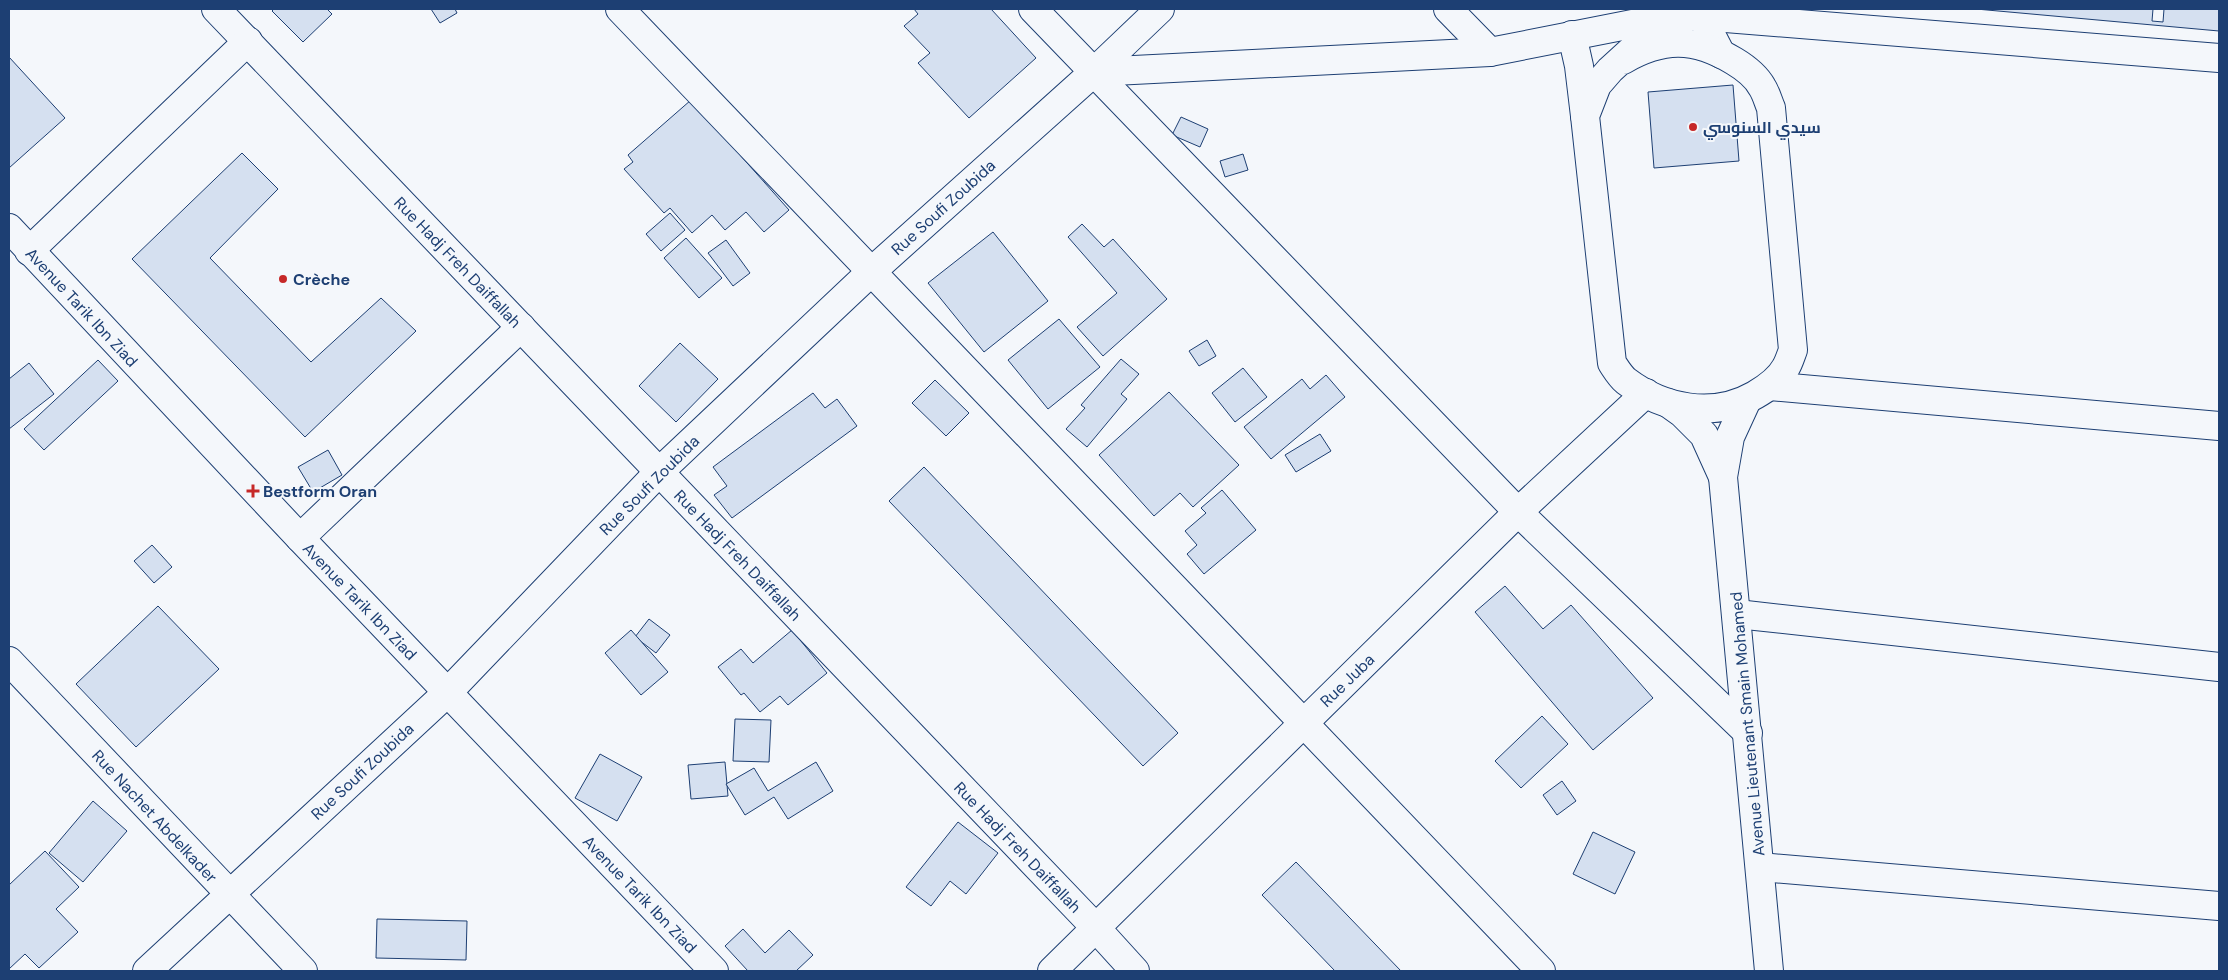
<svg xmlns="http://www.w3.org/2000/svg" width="2228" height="980" font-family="'DM Sans',Cairo,sans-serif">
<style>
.building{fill:#d5e0f0;stroke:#1d3f73}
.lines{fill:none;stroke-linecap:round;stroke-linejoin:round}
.minor-casing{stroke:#1d3f73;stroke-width:30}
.tertiary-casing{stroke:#1d3f73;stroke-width:30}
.secondary-casing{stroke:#1d3f73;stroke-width:30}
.minor{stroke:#f4f7fb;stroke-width:28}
.tertiary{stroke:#f4f7fb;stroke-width:28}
.secondary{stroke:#f4f7fb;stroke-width:28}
.poi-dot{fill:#c62828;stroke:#f4f7fb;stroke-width:2}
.labels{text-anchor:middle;stroke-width:4;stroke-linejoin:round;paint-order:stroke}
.poi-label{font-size:16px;font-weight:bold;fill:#1d3f73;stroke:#f4f7fb;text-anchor:start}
.street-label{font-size:16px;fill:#1d3f73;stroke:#f4f7fb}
</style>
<rect width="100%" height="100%" fill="#f4f7fb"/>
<!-- building -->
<g class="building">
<polygon points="274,9 327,9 332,14 303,42 272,11"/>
<polygon points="431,9 455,9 457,13 440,23"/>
<polygon points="914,9 991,9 1036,58 969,118 918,63 930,53 904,26 918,14"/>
<polygon points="1976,9 2153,9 2152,21 2163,22 2164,9 2219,9 2219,31"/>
<polygon points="9,57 65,118 9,168"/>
<polygon points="1733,85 1739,161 1654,168 1648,92"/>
<polygon points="691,100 789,210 764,232 746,212 725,230 712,215 692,233 670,208 664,213 624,169 633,162 628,155"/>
<polygon points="1181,117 1208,129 1200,147 1172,135"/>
<polygon points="242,153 278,189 210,258 311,362 381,298 416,331 305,437 132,259"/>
<polygon points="1243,154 1248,170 1225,177 1220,161"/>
<polygon points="670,213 685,230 661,251 646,234"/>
<polygon points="1082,224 1104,247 1113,239 1167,299 1103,356 1077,327 1117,293 1068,237"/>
<polygon points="993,232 1048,301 984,352 928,283"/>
<polygon points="686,238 722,278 699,298 664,258"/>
<polygon points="726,240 750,273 733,286 708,253"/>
<polygon points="1059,319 1100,367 1048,409 1008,360"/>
<polygon points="1207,340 1216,356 1199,366 1189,351"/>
<polygon points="680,343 718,379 676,422 639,386"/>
<polygon points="1121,359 1139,374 1121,394 1127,399 1087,447 1066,429 1085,408 1081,405"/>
<polygon points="98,360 118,381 44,450 24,429"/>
<polygon points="29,363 54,394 9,429 9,379"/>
<polygon points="1243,368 1267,397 1235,422 1212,393"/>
<polygon points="1326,375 1345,397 1271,459 1244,427 1302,379 1310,389"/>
<polygon points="935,380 969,413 946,436 912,403"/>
<polygon points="1169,392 1239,465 1193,507 1180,493 1154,516 1099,455"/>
<polygon points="813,393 825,408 837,399 857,426 732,518 714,495 727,486 713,467"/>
<polygon points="1320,434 1331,451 1296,472 1285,455"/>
<polygon points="328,450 342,475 313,492 298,467"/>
<polygon points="924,467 1178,733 1143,766 889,501"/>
<polygon points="1222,490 1256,530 1204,574 1187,554 1197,545 1185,531 1206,513 1201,508"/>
<polygon points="152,545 172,567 154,583 134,561"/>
<polygon points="1505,586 1543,629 1571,605 1653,698 1593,750 1475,612"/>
<polygon points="158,606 219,669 136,747 76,684"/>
<polygon points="649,619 670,635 656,653 635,637"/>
<polygon points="631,630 668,672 641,695 605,653"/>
<polygon points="792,630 827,673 788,705 780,696 760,712 744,693 741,695 718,667 741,649 753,663"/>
<polygon points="1542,716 1568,744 1521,788 1495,761"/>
<polygon points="735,719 771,720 769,762 733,761"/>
<polygon points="600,754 642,777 617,821 575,798"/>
<polygon points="725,762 728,796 691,799 688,765"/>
<polygon points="816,762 833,791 788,819 774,797 745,815 726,784 754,768 768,791"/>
<polygon points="1562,781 1576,801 1557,815 1543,795"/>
<polygon points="93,801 127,831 83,882 49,853"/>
<polygon points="958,822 998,853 966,894 950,881 931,906 906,887"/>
<polygon points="1593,832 1635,852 1615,894 1573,874"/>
<polygon points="45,851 79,887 56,909 78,932 39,968 25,954 9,969 9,885"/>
<polygon points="1296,862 1401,971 1335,971 1262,895"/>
<polygon points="377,919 467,921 466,960 376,958"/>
<polygon points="743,929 765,953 789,930 813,955 796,971 748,971 725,946"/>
</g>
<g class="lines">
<defs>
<g id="minor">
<polyline points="216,9 1095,927 1135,971"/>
<polyline points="620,9 1541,971"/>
<polyline points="1033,9 1518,512 1748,733"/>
<polyline points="1448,9 1490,52"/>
<polyline points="1572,35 1579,66 1585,116"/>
<polyline points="1094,72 1490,52 1668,17 1701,16 2219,58"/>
<polyline points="9,228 300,538 714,971"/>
<polyline points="29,251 248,41"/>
<polyline points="1770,386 2219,426"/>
<polyline points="300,538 521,327"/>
<polyline points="1737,614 2219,667"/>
<polyline points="9,661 303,971"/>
<polyline points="1760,867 2219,906"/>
<polyline points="1052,971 1518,512 1646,393"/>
</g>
<polyline id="tertiary" points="147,971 448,692 659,472 871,272 1094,72 1160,9"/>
<g id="secondary">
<polyline points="1698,9 1721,54"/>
<path d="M1623 60C1663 37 1694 37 1734 61 1744 67 1756 76 1762 87 1766 93 1768 101 1771 108L1793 350C1791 355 1789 362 1786 367 1779 380 1767 388 1755 395 1713 419 1663 409 1626 381 1620 376 1616 369 1612 363L1585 116 1597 85 1610 70 1668 17 1671 9"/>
<polyline points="1747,400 1730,437 1723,477 1769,971"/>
<polyline points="1668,403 1682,413 1704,435 1723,477"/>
</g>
</defs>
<!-- minor casing -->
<use href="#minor" class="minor-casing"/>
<!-- tertiary casing -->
<use href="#tertiary" class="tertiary-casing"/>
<!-- secondary casing -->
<use href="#secondary" class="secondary-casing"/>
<!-- minor -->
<use href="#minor" class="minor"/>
<!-- tertiary -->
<use href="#tertiary" class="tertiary"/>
<!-- secondary -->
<use href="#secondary" class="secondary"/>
</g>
<!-- markers -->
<g class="poi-dot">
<circle cx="1693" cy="127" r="5"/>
<circle cx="283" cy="279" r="5"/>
<path d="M250.5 483.5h5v5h5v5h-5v5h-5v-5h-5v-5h5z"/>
</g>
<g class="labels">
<!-- poi labels -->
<g class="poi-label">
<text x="1703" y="133">سيدي السنوسي</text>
<text x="293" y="285">Crèche</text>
<text x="263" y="497">Bestform Oran</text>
</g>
<!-- street labels -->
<g class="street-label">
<text transform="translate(943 207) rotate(-42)" y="6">Rue Soufi Zoubida</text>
<text transform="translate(458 262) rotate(46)" y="6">Rue Hadj Freh Daiffallah</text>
<text transform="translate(82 307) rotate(47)" y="6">Avenue Tarik Ibn Ziad</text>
<text transform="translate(649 485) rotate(-45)" y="6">Rue Soufi Zoubida</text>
<text transform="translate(738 555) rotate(46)" y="6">Rue Hadj Freh Daiffallah</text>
<text transform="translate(360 601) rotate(46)" y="6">Avenue Tarik Ibn Ziad</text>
<text transform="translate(1347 680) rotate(-44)" y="6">Rue Juba</text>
<text transform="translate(1747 724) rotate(-95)" y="6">Avenue Lieutenant Smain Mohamed</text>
<text transform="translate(362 771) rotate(-43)" y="6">Rue Soufi Zoubida</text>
<text transform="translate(155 816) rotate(47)" y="6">Rue Nachet Abdelkader</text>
<text transform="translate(1018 847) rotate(46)" y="6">Rue Hadj Freh Daiffallah</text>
<text transform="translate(640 894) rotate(46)" y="6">Avenue Tarik Ibn Ziad</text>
</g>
</g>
<!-- border -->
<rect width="2228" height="980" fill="none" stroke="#1d3f73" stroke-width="20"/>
</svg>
